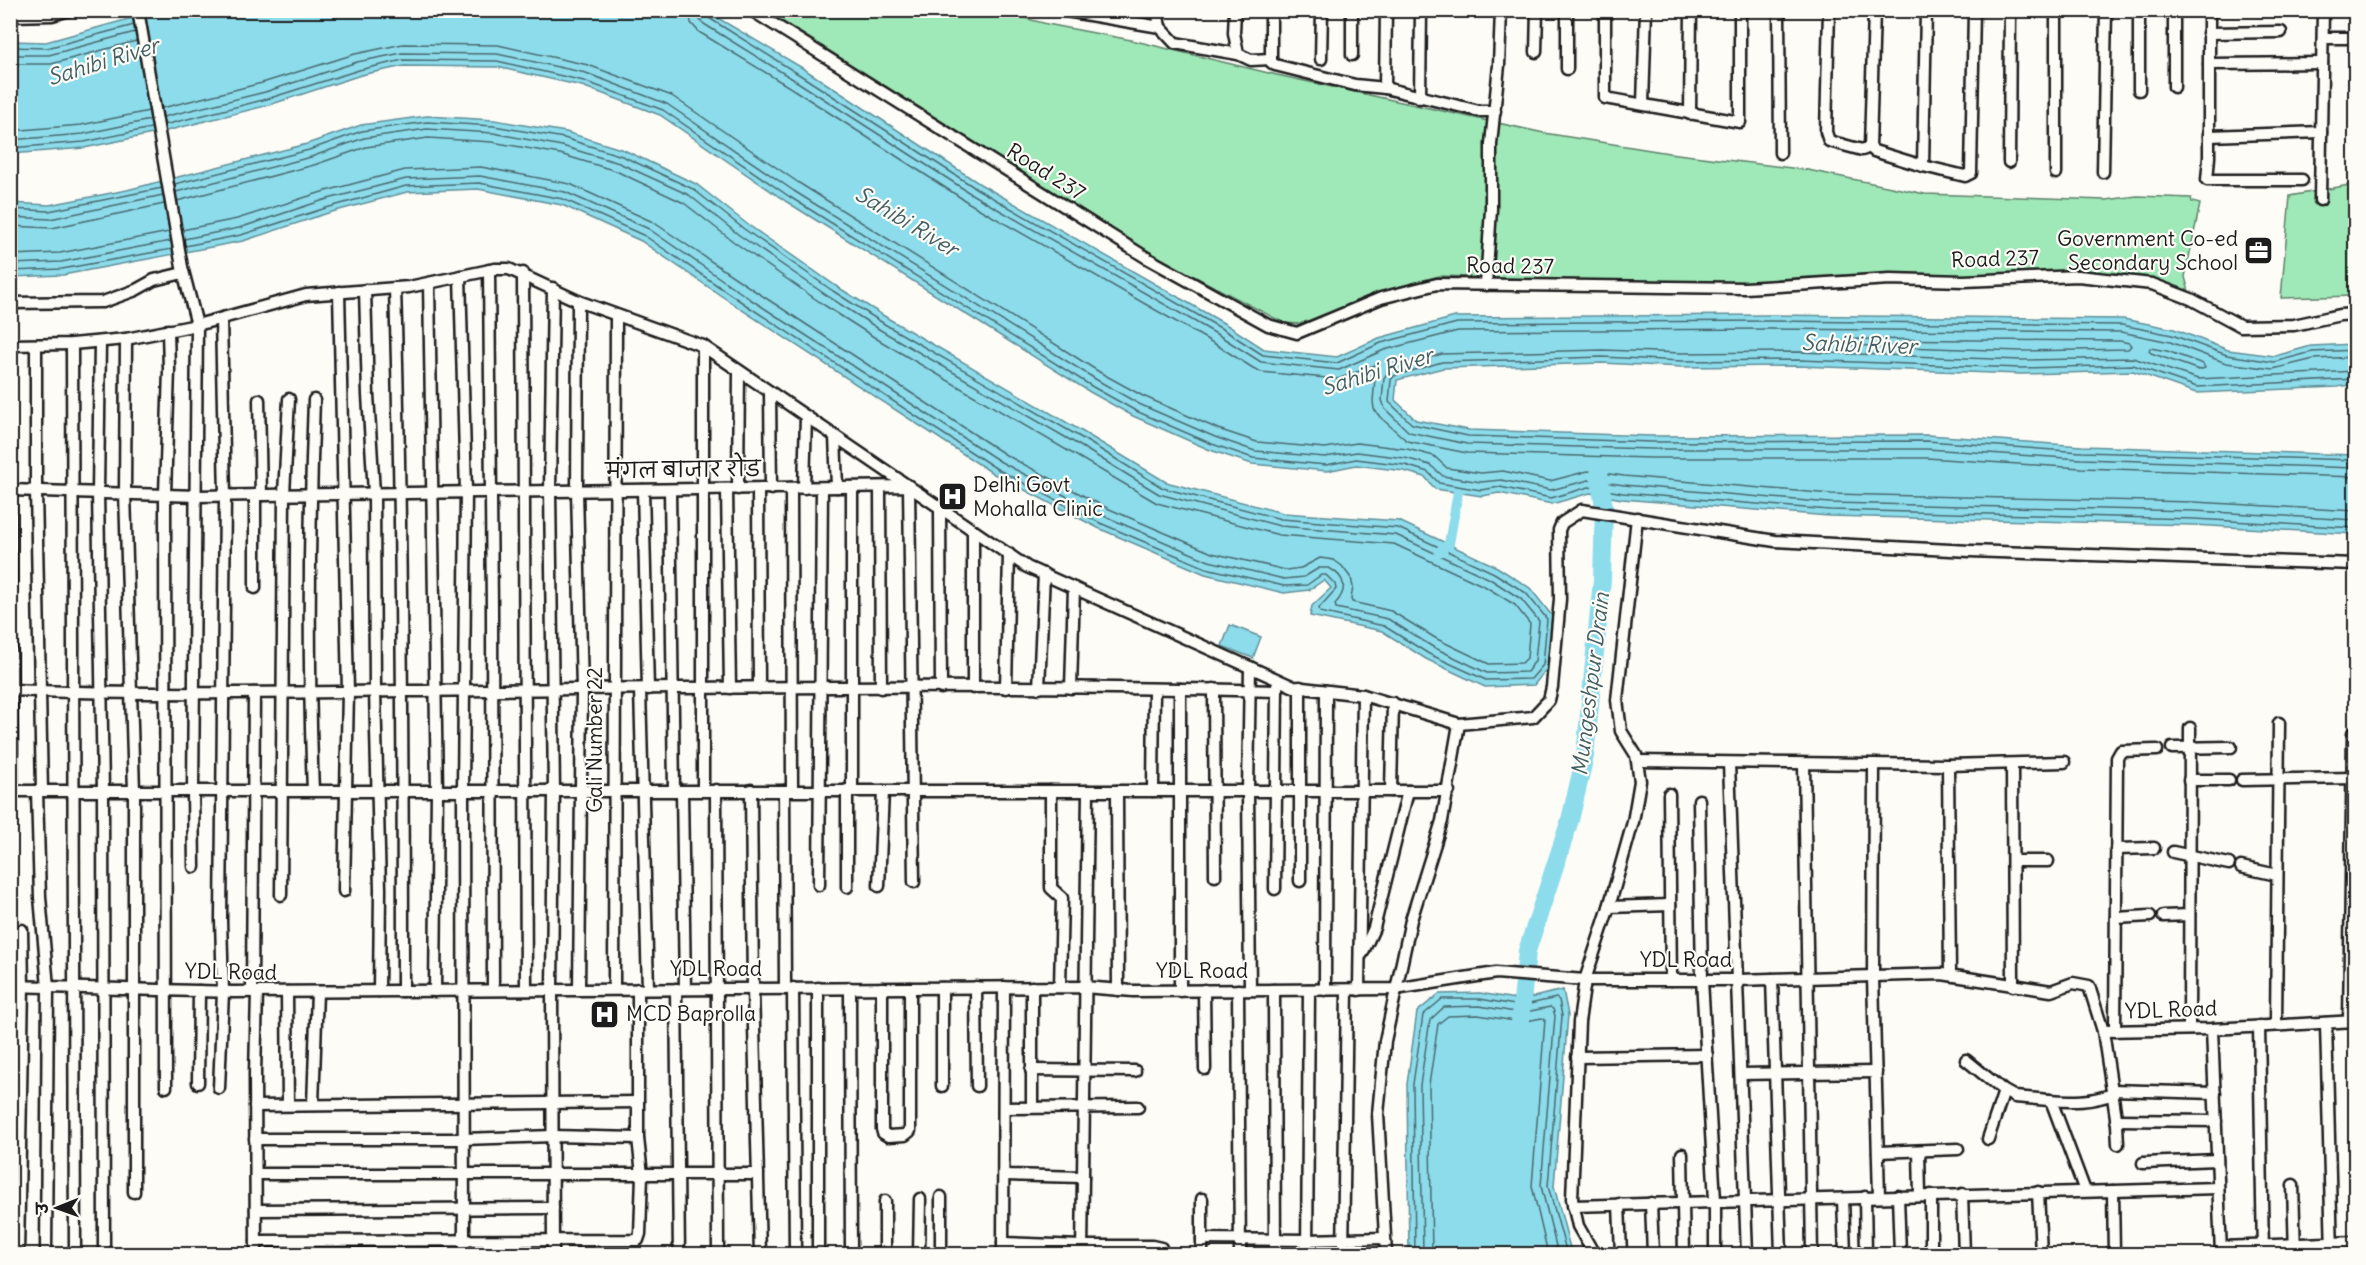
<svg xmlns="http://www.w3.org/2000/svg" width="2366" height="1265" font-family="Delius,'Playpen Sans Deva',sans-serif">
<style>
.green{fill:#9fe8b7;stroke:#5e826a;stroke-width:1.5}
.water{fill:#8ddceb;stroke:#608f98;stroke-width:1.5}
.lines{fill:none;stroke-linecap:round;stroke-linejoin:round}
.shore{stroke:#49696f;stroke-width:1.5}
.canal{stroke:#8ddceb;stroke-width:10}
.river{stroke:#8ddceb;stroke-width:18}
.minor-casing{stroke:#1c1c1c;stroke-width:15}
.minor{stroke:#fdfcf7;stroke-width:10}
.labels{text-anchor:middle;stroke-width:4.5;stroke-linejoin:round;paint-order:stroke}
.street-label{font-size:21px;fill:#1c1c1c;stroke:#fdfcf7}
.poi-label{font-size:21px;fill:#1c1c1c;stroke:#fdfcf7;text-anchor:start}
.water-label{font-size:22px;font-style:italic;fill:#445f64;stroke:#fdfcf7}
</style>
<rect width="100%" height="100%" fill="#fdfcf7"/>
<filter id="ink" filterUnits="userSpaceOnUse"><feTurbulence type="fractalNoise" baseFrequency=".0167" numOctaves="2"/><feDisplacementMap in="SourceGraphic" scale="12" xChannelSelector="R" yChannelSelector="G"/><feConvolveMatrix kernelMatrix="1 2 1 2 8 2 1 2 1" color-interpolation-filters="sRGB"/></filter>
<g filter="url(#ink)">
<!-- green -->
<g class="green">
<polygon points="766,11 998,11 1047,24 1131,40 1277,75 1544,133 1669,153 1808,170 1925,194 2106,200 2137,196 2191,198 2192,202 2200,204 2185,277 2190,295 2146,280 1741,286 1439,276 1390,289 1300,324 1284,323 1159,258"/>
<polygon points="2355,184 2355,296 2281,298 2290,196"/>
</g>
<!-- water -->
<g class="water">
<polygon points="161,10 706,11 804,69 980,184 1227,325 1264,349 1337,357 1379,338 1455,317 1770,315 2123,319 2174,329 2228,350 2275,356 2311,346 2355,344 2355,384 2337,387 2196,393 2133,371 2021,374 1798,366 1682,367 1602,363 1443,368 1397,380 1395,400 1416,420 1469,430 1652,436 1928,435 2082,446 2355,455 2355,534 2193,525 1829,516 1622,499 1590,493 1552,504 1499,493 1482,496 1435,489 1425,477 1404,471 1356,465 1327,471 1252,464 1210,450 1133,416 1090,392 787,202 660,115 582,86 497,67 404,66 361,75 269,105 162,132 84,148 11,154 11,41 46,42"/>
<polygon points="427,116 494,120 566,132 624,150 696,184 747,224 836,286 889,319 1083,432 1166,482 1283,513 1399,521 1497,567 1530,588 1553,617 1548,667 1534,685 1485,687 1426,659 1382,631 1310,616 1312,606 1331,588 1324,580 1309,590 1284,593 1205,574 1098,528 994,474 742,310 641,241 562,205 478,189 407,192 328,213 243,241 63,275 11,277 10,203 49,205 127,190 307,144 361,125"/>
<polygon points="1230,625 1261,637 1253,658 1222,646"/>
<polygon points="1563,990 1568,1015 1554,1186 1570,1248 1574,1254 1409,1254 1407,1084 1417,1012 1439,994 1480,993 1521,1000"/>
</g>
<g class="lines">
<!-- shore -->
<g class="shore">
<polyline points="689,10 691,23 699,32 791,88 969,203 1215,344 1253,368 1261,372 1338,379 1378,364 1379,367 1375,378 1373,401 1374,409 1380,417 1407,441 1467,453 1652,458 1927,458 2081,468 2356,477"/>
<polyline points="698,10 699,19 704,24 796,81 973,195 1220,336 1261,362 1339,370 1384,350 1458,331 1770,329 2121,332 2170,342 2226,363 2273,369 2314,359 2356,357"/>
<polyline points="706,10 709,18 800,75 977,189 1224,330 1263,355 1337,363 1381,343 1457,323 1770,321 2122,325 2172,335 2227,355 2274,362 2312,352 2356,350"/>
<polyline points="10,47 47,48 134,25"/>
<polyline points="10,55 49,55 135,32"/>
<polyline points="10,64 51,64 136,41"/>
<polyline points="162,108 262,83 355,54 403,44 498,45 588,65 672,96 799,183 1101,373 1143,396 1218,429 1257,442 1325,448 1357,443 1407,449 1434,456 1447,468 1481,473 1503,471 1550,481 1588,471 1624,476 1831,494 2194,502 2356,511"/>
<polyline points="163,117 265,92 357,62 402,53 497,54 586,73 667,104 794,191 1097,380 1139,404 1215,437 1255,451 1325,457 1357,452 1405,458 1430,465 1443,476 1481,482 1501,480 1551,490 1589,480 1624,485 1830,503 2194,511 2356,520"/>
<polyline points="164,125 267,99 359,70 403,60 497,61 584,81 663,110 790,197 1093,387 1136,411 1212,444 1253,458 1326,465 1356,459 1405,465 1428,472 1439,483 1481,490 1500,487 1551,498 1589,487 1623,493 1830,510 2194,519 2356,528"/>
<polyline points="10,131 81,125 149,111"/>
<polyline points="10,140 83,134 150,120"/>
<polyline points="10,148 84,142 151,128"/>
<polyline points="175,184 309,150 362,131 427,122 494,126 564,138 622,156 693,189 744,229 833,291 886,325 1080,437 1163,488 1281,519 1398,528 1494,573 1526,593 1547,619 1543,665 1531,679 1486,680 1429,654 1384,626 1320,612 1319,608 1336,589 1335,584 1326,575 1321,575 1307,585 1284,586 1206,568 1100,523 997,469 746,305 645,236 563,199 479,183 406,186 326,208 241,235 185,246"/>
<path d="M176 192 311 157 364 138 427 129 493 133 562 146 619 163 689 195 739 235 829 297 882 331 1077 444 1159 494 1280 526 1396 535 1490 579 1521 599 1539 621 1535 661 1527 672 1487 673 1433 647 1388 619 1336 608 1335 604C1348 590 1346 577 1329 568H1319L1304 577 1284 579 1209 561 1104 516 1001 462 750 299 649 229 565 192 480 176 406 179 324 200 239 228 184 239"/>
<polyline points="177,201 314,165 366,147 428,138 492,142 560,154 616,171 684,203 734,242 824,305 877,339 1157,503 1279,535 1394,544 1486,587 1515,605 1530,624 1527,658 1522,663 1489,664 1437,639 1391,611 1352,602 1351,599 1353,587 1351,578 1342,566 1334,560 1320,558 1301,568 1286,570 1212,553 1107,508 1006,455 755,291 653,222 570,184 481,167 405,170 322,192 237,219 182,230"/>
<polyline points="10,209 49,211 162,188"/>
<polyline points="10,217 50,219 163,195"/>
<polyline points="10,226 52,228 164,204"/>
<polyline points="10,255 60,253 169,232"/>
<polyline points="10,264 61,262 171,241"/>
<polyline points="10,271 62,269 172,249"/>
<polygon points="1846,339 2120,341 2129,343 2131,346 2128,349 2021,351 1846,345 1843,342"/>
<polygon points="2150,348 2167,351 2203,364 2205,368 2199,370 2151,353 2149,351"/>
<polyline points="2356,371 2198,379 2133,358 2021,360 1799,352 1682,353 1603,350 1442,354 1390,369 1384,378 1382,400 1385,409 1409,432 1467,444 1652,449 1927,449 2081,459 2356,468"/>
<polyline points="2356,379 2197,387 2133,365 2021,368 1799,360 1682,361 1602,357 1442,362 1394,376 1391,380 1389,402 1412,424 1468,436 1652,442 1927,441 2082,452 2356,460"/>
<polyline points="1415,1254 1413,1084 1423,1015 1442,999 1480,999 1521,1006 1556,998 1559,1000 1562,1016 1548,1186 1567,1254"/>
<polyline points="1423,1254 1420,1085 1430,1020 1444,1007 1479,1006 1521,1013 1550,1007 1553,1009 1555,1016 1541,1186 1558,1254"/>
<polyline points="1432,1254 1429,1085 1438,1024 1448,1016 1478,1015 1521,1022 1542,1018 1545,1020 1532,1186 1548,1254"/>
</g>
<!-- canal -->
<polyline class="canal" points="1439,552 1449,544 1458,492"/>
<!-- river -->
<polyline class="river" points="1520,1023 1527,951 1570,820 1585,756 1602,580 1604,507 1599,473"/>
<defs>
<g id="minor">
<polyline points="138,10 182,267 197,325 193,792 194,867"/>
<polyline points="751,10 1147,258 1268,325 1297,333 1381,298 1437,284 1745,288 1890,279 1964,281 2078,276 2152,284 2191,299 2241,326 2294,325 2340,315 2356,314"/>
<polyline points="1060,10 1160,27"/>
<polyline points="1157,10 1160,27 1175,43 1238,54"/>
<polyline points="1235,10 1234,33 1238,54 1251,60 1271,59"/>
<polyline points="1271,10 1271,62 1275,65 1355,85 1385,88"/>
<polyline points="1386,10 1385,88 1479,111 1495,111"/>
<polyline points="1567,10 1567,69"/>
<polyline points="1605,10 1605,98 1740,122 1740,10"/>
<polyline points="1779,10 1780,153"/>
<polyline points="1829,10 1826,132 1829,141 1862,150 1870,147"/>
<polyline points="1874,10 1870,147 1874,151 1923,166 1926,10"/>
<polyline points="2139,10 2139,90"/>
<polyline points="2209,10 2209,157 2207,180 2302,180"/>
<polyline points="10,16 52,15 70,10"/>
<polyline points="2208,33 2281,32"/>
<polyline points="2323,38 2356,38"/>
<polyline points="1536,52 1537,10"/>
<polyline points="1352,55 1352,10"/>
<polyline points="1321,59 1322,10"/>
<polyline points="2209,64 2322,63"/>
<polyline points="2174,87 2174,10"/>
<polyline points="1420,98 1421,10"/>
<polyline points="1643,104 1646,10"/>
<polyline points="1690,114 1691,10"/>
<polyline points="2209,136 2321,132"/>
<polyline points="2009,162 2010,10"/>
<polyline points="1923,166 1965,176 1971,173 1974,10"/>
<polyline points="2103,172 2106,10"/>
<polyline points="2056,173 2056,10"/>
<polyline points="2320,200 2323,10"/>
<polyline points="489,270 492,609 493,990"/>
<polyline points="523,273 526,990"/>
<polyline points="460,276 466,492 463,790 464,1254"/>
<polyline points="429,283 437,791 435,991"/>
<polyline points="1486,285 1491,209 1491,144 1499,65 1501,10"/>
<path d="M395 288C402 523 403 757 403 991"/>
<polyline points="553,288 550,491 554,790 552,990 553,1254"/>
<polyline points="365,290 368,395 374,493 375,691 380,889 379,991"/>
<polyline points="339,292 348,691 344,891"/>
<polyline points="578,301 577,491 582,689 579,990"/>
<polyline points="10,303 103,302 136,290 154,280 183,273"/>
<polyline points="126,339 125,493 134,791 134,1192"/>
<polyline points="100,342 98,492 103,791 104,1254"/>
<polyline points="72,344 75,1254"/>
<polyline points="10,345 72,344 126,339 197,325 306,295 409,287 495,269 509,269 578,301 703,346 1027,567 1294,687 1363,695 1459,724 1533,717 1549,700 1552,687 1560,599 1559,530 1562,523 1582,510 1775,541 1970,551 2356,564"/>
<polyline points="36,346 36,490 42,791"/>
<polyline points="770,392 771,489"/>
<polyline points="259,400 261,495"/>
<polyline points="835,436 837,487"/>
<polyline points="10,478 12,791"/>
<polyline points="852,487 852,790"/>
<polyline points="880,487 881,688"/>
<polyline points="791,488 792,790"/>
<polyline points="804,488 806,416"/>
<polyline points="727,489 730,688"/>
<polyline points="738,489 739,371"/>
<polyline points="758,489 759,688"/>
<polyline points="10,490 197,496 909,486 914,882"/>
<polyline points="643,490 648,689"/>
<polyline points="670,490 674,791"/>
<polyline points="940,508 941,688"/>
<polyline points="973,530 973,688"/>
<polyline points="255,588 255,495"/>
<polyline points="1006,688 1009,554"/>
<polyline points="1039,688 1044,574"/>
<polyline points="1071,688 1074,588"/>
<polyline points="640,689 648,989"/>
<polyline points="1180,689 1180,991"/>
<polyline points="1214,689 1215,876"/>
<path d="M10 690C169 696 329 692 488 690 751 687 1014 684 1277 691"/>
<polyline points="2172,748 2231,747"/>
<polyline points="1638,761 1948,765 2064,762"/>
<polyline points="1729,763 1747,1254"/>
<polyline points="1804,764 1812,1254"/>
<polyline points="1874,764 1873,977 1879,1197"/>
<polyline points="2012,764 2013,986"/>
<polyline points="1948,765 1950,975"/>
<polyline points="2189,780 2229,780"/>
<polyline points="2242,780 2356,778"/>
<polyline points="703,790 703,346"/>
<polyline points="716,790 718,1254"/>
<polyline points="751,790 753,989 760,1254"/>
<polyline points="847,790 847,887"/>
<polyline points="10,791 1449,791"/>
<polyline points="37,791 40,897 48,987 46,1254"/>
<path d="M313 791C308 661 309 530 314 400"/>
<polyline points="682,791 685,989"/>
<polyline points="784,791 785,989"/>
<polyline points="1051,791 1051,888 1062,898 1060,987"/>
<polyline points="1117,791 1118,990"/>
<polyline points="1153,791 1154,689"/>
<polyline points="1391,791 1393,703"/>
<polyline points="1669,794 1671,980"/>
<polyline points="1699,800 1702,980 1715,1200 1715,1254"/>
<polyline points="2116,849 2154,848"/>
<polyline points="2173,852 2229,864"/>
<polyline points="2013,861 2048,861"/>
<polyline points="2241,867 2277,875"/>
<polyline points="1300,881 1300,687"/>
<polyline points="819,885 822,488"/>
<polyline points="879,886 883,791"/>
<polyline points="1275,889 1277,686"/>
<polyline points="281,895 284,494 289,399"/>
<polyline points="1609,907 1670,905"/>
<polyline points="2163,916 2189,915"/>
<polyline points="2116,918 2150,916"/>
<polyline points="1362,954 1374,928 1408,791"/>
<polyline points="1772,979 1781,1254"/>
<polyline points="10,986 234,992 1084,987 1133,991 1395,989 1496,973 1585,980 1738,980 1942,974 2051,991 2073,983 2089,986 2103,1031 2212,1029 2356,1021"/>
<polyline points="976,987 977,1086"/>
<polyline points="793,988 795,1254"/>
<polyline points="818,988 818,1254"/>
<polyline points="850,988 851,1254"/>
<polyline points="882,988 882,1129 883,1133 888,1136 905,1135 910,1131 910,988"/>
<polyline points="614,989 616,316"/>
<polyline points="676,989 679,1254"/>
<polyline points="1204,990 1205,1069"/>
<polyline points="1238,990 1240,1254"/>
<polyline points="1250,990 1248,791 1250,667"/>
<polyline points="1274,990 1275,1254"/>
<polyline points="1325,990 1326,691"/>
<polyline points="1359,990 1363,695"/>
<polyline points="252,992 254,693"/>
<polyline points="287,992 288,1105"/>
<polyline points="2349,1021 2353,733 2356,731"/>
<polyline points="2326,1023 2332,1254"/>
<polyline points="2276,1025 2279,723"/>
<polyline points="2259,1026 2263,1254"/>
<polyline points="2189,1029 2190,728"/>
<polyline points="2212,1029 2221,1254"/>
<polyline points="2103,1031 2117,1124 2118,1144"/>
<polyline points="2115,1031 2117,758 2121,751 2157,750"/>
<polyline points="1577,1057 1707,1055"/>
<polyline points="1966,1060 2004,1091 2015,1097 2049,1100 2052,1103 2085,1191"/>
<polyline points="1031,1070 1135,1071"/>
<polyline points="1741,1074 1876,1072"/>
<polyline points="198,1083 199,991"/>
<polyline points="942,1086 942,988"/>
<polyline points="166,1087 165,494 169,370 168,330"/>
<polyline points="219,1088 223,992 221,920 225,496 221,319"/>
<polyline points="2112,1090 2215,1093"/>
<path d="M2049 1100C2072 1102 2091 1102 2113 1094"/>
<polyline points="313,1105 317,992"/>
<polyline points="255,1106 638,1102"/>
<polyline points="1032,1107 1032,987"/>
<polyline points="1005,1108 1138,1107"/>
<polyline points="2116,1120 2216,1121"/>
<polyline points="255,1139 463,1139 553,1136 638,1138"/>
<polyline points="1988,1139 2004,1091"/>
<polyline points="1919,1151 1920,1195"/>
<polyline points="1878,1152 1958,1149"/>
<polyline points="1682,1154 1684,1254"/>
<polyline points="2143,1163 2217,1160"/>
<polyline points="256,1174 758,1174"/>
<polyline points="1004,1175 1083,1177"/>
<polyline points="2293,1185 2295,1254"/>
<polyline points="2113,1191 2114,1254"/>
<polyline points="2038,1192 2041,1254"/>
<polyline points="1962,1194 1964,1254"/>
<polyline points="1931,1195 1931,1254"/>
<polyline points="1898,1196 1900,1254"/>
<polyline points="1865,1197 1866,1254"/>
<polyline points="1202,1199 1202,1254"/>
<polyline points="1843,1199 1845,1254"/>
<polyline points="885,1201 885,1254"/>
<polyline points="1651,1203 1653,1254"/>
<polyline points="1619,1204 1621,1254"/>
<path d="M1573 1206C1788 1198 2003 1193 2218 1188"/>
<polyline points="256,1210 553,1208"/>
<polyline points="1202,1239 1307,1240 1384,1238"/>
<polyline points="256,1241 638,1240 640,1234 642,1175 638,1138 638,989"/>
<polyline points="1003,1243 1082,1246 1152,1246 1161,1248 1162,1254"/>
<polyline points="2221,1247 2356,1242"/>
<polyline points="18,1254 23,986 22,930"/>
<polyline points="256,1254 255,1074 257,992"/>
<polyline points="919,1254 920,1199"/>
<polyline points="941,1254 941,1197"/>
<polyline points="1003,1254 1004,987"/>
<polyline points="1082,1254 1088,791"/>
<polyline points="1307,1254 1309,990"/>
<polyline points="1343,1254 1347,990"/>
<polyline points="1386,1254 1378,1114 1385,1041 1411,920 1442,821 1459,724"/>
<polyline points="1594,1254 1578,1226 1572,1199 1579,1022 1585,980 1609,907 1633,822 1640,781 1636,755 1621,731 1617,700 1637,518"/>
</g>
</defs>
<!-- minor casing -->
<use href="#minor" class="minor-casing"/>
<!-- minor -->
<use href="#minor" class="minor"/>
</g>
</g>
<!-- icons -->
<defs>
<symbol id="office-square" viewBox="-11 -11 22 22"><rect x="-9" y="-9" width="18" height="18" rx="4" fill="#1c1c1c" stroke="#fdfcf7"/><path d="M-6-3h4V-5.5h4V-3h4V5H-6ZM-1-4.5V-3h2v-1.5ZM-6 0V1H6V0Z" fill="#fff"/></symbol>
<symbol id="hospital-square" viewBox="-11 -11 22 22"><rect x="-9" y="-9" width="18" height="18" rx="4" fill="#1c1c1c" stroke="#fdfcf7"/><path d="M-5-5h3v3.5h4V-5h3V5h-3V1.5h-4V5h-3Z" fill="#fff"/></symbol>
</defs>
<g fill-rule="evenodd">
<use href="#office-square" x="2242" y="234" width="33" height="33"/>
<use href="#hospital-square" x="936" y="480" width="33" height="33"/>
<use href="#hospital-square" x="588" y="998" width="33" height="33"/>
</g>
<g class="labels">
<!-- street labels -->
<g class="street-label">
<text transform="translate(1046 172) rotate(32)" y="7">Road 237</text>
<text transform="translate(1995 259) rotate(-2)" y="7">Road 237</text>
<text transform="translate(1510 266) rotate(1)" y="7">Road 237</text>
<text transform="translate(683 470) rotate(-1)" y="7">मंगल बाजार रोड</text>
<text transform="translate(595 740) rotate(-90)" y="7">Gali Number 22</text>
<text x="1686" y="967">YDL Road</text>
<text x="716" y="976">YDL Road</text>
<text x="1202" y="978">YDL Road</text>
<text transform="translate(231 972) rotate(1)" y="7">YDL Road</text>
<text transform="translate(2171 1010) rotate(-2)" y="7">YDL Road</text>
</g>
<!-- poi labels -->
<g class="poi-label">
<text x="2238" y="246" text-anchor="end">Government Co-ed<tspan x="2238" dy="24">Secondary School</tspan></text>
<text x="973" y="492">Delhi Govt<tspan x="973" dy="24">Mohalla Clinic</tspan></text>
<text x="626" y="1021">MCD Baprolla</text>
</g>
<!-- water labels -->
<g class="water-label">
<text transform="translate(103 61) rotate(-17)" y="8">Sahibi River</text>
<text transform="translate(907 221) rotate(31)" y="8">Sahibi River</text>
<text transform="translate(1859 344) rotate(2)" y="8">Sahibi River</text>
<text transform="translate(1377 371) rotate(-17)" y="8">Sahibi River</text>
<text transform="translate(1590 684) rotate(-83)" y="8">Mungeshpur Drain</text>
</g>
</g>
<!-- margin -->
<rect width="2366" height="1265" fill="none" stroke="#fdfcf7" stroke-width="36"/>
<rect x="18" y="18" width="2330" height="1229" fill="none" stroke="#1c1c1c" stroke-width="2" filter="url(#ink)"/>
<!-- north arrow -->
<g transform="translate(57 1208) rotate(269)" stroke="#fdfcf7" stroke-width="4.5" paint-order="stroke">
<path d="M0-4.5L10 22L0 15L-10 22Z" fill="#1c1c1c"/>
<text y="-9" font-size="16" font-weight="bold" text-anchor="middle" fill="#1c1c1c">उ</text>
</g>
</svg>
